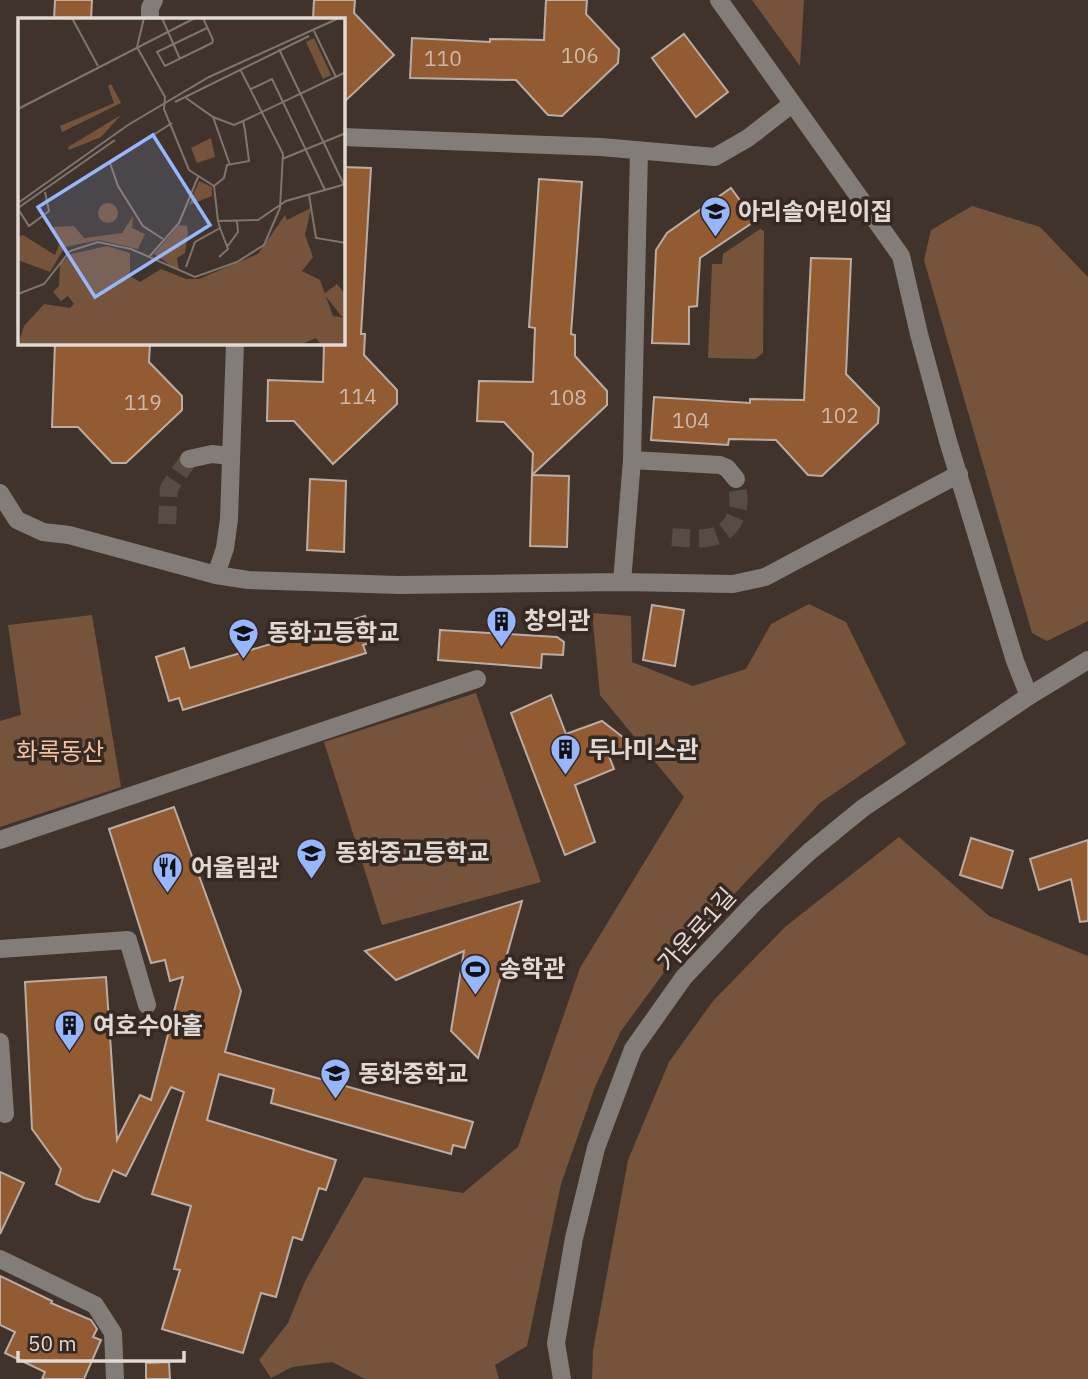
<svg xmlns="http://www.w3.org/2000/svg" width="1088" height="1379" font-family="'IBM Plex Sans','Noto Sans KR',sans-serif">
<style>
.green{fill:#76543c}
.building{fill:#935b32;stroke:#bbada3;stroke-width:2}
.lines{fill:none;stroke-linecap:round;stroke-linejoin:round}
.minor-tunnel{stroke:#574c44;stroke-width:18;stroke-dasharray:18 9;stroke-linecap:butt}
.minor{stroke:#837d79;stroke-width:18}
.labels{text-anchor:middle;stroke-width:7;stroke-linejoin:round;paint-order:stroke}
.number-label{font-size:21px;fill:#cdbaac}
.poi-label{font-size:24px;font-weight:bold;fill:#e0d9d4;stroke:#352922;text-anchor:start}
.park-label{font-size:24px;fill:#f4c2a0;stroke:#352922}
.street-label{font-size:24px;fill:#e0d9d4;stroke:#352922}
.inset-road{fill:none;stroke:#7f756f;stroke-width:2}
.view{fill:#96b6fd;fill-opacity:0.15;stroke:#96b6fd;stroke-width:3.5}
.inset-edge{fill:none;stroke:#e0d9d4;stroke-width:3.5}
</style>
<rect width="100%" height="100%" fill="#3f332b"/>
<!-- green -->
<g class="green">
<polygon points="752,0 804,0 800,66"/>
<polygon points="972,206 1040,227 1088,277 1088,621 1047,641 1032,633 924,260 931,230"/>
<polygon points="760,229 764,231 763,353 755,359 708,358 712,264 722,264 723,254"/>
<polygon points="809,604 846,622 906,744 820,803 676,956 621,1031 595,1087 561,1184 527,1346 495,1365 499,1379 365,1379 332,1362 292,1367 271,1378 259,1360 288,1323 305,1281 364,1177 463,1193 518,1147 580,968 684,797 600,695 592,613 631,616 632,662 693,686 746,669 771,624"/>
<polygon points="92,615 121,787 0,827 0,721 21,715 8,625"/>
<polygon points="476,693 541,882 382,925 324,742"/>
<polygon points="899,837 989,916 1088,956 1088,1379 592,1379 593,1350 628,1160 669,1062 713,1001 785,927"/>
</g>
<!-- building -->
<g class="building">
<polygon points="55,0 92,0 91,19 54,19"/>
<polygon points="314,0 355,0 354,13 394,55 343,103 343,19 313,19"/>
<polygon points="546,0 587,0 586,14 619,49 618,63 562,116 548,115 516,80 410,78 412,38 490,42 490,39 544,40"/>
<polygon points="684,34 728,92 696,117 652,58"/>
<polygon points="343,167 371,168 361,334 365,334 364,355 397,390 397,404 333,464 294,421 267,421 268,380 323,382 324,343 343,343"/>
<polygon points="539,179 582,182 571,334 575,335 575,356 607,391 607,405 532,475 533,453 504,422 477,421 479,381 533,382 535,328 529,327"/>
<polygon points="731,188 755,221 700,258 697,306 689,307 689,344 652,343 656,250 667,233"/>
<polygon points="811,258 851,259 846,374 879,408 878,423 822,476 808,475 776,440 729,439 728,445 651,440 654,397 750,403 750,399 804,400"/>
<polygon points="55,343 150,343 149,362 182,396 182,410 126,463 112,463 78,427 52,427"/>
<polygon points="532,475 569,476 567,547 530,546"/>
<polygon points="310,479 346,481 344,552 307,550"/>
<polygon points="652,605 684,610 675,666 643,660"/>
<polygon points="365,616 373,642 363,645 366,653 183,710 179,698 169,701 156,657 184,648 190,668"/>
<polygon points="440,630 557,637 564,642 563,655 542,654 541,668 438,660"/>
<polygon points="551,695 566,734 602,721 629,742 624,751 609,756 614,769 575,785 595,842 565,855 511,713"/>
<polygon points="174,807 241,991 225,1052 473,1122 465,1148 453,1145 451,1154 271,1103 274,1089 219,1074 207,1120 336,1160 326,1190 319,1188 302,1240 293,1237 276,1297 261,1293 243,1353 162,1329 180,1270 174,1269 191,1206 152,1194 184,1092 171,1087 126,1176 113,1170 99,1202 84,1198 56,1184 61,1169 32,1129 25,982 106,977 117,1140 140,1095 151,1100 183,977 170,981 165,960 151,963 109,829"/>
<polygon points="971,838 1013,851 1002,888 960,875"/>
<polygon points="1088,840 1088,921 1080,922 1071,879 1039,890 1030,859"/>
<polygon points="522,901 478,1058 451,1031 464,951 396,980 365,951"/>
<polygon points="0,1172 24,1183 0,1234"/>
<polygon points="0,1276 52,1301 51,1303 91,1320 97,1329 93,1337 101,1340 84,1379 42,1379 45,1372 5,1353 15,1332 0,1325"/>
<polygon points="169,1362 170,1379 146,1379 146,1363"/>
</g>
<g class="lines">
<!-- minor-tunnel -->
<g class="minor-tunnel">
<polyline points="167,524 169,488 189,459"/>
<path d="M672 537C700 539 730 544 738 508 740 500 737 488 736 479"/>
</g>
<!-- minor -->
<g class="minor">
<polyline points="719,0 901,256 919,334 948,441 1015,661 1029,696"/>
<polyline points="150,19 150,8 154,0"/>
<polyline points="343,137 601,147 715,157 748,138 792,104"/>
<polyline points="189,459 212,454 231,456"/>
<polyline points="632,460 720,465 727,468 736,479"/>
<polyline points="0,493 17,520 43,532 69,535 216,575 248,580 399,585 622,582 733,584 765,577 959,474"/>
<polyline points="216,575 225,548 229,519 235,343"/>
<polyline points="622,582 632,460 639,152"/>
<polyline points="0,840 477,679"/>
<polyline points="0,949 128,940 147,1005"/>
<polyline points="0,1042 5,1114"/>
<polyline points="0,1259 95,1305 113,1333 115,1379"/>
<polyline points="562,1379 556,1343 574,1238 596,1148 633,1049 684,977 755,902 809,852 863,808 1029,696 1088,660"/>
</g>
</g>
<!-- icons -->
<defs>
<symbol id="school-pin" viewBox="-11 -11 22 30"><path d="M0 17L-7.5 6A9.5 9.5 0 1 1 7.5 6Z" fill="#96b6fd" stroke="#352922"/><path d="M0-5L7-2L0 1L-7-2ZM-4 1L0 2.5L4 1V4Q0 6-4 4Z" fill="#111"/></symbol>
<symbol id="building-pin" viewBox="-11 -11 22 30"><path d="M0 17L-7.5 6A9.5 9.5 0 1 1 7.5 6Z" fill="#96b6fd" stroke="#352922"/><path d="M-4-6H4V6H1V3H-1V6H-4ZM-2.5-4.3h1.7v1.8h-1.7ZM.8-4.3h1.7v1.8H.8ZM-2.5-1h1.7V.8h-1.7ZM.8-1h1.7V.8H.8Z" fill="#111"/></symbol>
<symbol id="restaurant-pin" viewBox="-11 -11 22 30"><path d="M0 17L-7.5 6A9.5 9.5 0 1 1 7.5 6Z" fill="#96b6fd" stroke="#352922"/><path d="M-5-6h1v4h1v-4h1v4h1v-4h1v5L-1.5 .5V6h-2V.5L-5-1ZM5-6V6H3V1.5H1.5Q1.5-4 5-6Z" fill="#111"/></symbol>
<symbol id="stadium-pin" viewBox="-11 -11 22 30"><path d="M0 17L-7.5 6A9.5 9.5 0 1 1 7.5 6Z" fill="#96b6fd" stroke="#352922"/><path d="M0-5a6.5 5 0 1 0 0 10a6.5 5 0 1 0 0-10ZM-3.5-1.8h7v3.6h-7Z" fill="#111"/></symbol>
</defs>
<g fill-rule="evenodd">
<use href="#school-pin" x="698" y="194" width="35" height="47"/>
<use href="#building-pin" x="484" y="604" width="35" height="47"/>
<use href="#school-pin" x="226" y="616" width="35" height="47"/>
<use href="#building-pin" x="548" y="732" width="35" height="47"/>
<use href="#school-pin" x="294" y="836" width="35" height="47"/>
<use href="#restaurant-pin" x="150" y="850" width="35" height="47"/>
<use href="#stadium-pin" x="458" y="952" width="35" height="47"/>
<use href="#building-pin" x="52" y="1008" width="35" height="47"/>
<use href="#school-pin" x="318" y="1056" width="35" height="47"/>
</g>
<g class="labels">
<!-- number labels -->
<g class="number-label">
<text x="580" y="63">106</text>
<text x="443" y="66">110</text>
<text x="358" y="404">114</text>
<text x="568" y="405">108</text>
<text x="143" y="410">119</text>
<text x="840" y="423">102</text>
<text x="691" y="428">104</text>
</g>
<!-- poi labels -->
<g class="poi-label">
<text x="738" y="220">아리솔어린이집</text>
<text x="524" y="629">창의관</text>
<text x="267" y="641">동화고등학교</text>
<text x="588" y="758">두나미스관</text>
<text x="335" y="861">동화중고등학교</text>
<text x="191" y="876">어울림관</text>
<text x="499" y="977">송학관</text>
<text x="93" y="1034">여호수아홀</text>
<text x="358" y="1082">동화중학교</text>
</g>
<!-- park labels -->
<g class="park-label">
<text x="60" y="760">화록동산</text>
</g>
<!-- street labels -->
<g class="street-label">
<text transform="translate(697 930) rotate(-48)" y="8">가운로1길</text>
</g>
</g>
<!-- overview -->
<g transform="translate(18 18)">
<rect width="327" height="327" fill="#3f332b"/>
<path d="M296 20 313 57 305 61 288 24ZM93 66 103 85 44 114 42 108 96 85 90 68ZM103 97 83 119 51 132 50 129ZM193 120 197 139 179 145 173 130ZM181 163 194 169V178L171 187ZM80 195a10 10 0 1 1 20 0a10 10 0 1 1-20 0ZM293 190 287 217 295 239 284 253 302 262 315 298 327 300V327H303L298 320 282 327H0L6 308 26 286 52 290 56 286 50 278 43 283 35 274 41 268 42 246 53 236 89 228 112 235V258L122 264 143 251 168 261H181L240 236 267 197 269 202ZM115 198 114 210 127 216 120 231 81 222 47 229 32 254 0 242V219L5 217 37 237 41 227 35 209 56 208 66 220 104 215ZM161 207 169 208 170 215 167 235 159 240 161 253 136 236ZM319 266 327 276 325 300 306 276Z" fill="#76543c"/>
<path class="inset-road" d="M54 0 80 48M126 0 119 29 147 79 146 91 171 152 196 168M144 0 162 41M185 0 195 22 194 25 147 48 139 34 189 10M296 13 318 59M261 31 326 167M233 71 254 61 307 172M168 80 195 99 216 107 225 103 227 112 231 143 209 147 206 160 196 168 200 203 240 202 268 183 328 166M157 84 291 18M0 91 177 0M195 99 212 147M225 103 328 54M264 141 328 115M291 177 298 220 328 225M0 185 110 107 191 59 321 0M0 190 97 122M0 191 11 208 31 193 27 174M145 221 125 208 100 168 92 145 154 105M209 229 220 214 219 203M131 239 161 205 180 159M201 239 210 231 202 210M168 249 177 224 202 210 200 203M0 276 26 266 52 233 80 224 113 231 177 259 219 244 246 227 262 190 265 136 222 51"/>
<path class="view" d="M135 117 192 207 77 279 20 189Z"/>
<rect width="327" height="327" class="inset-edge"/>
</g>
<!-- scale -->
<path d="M18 1351v10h166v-10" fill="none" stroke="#e0d9d4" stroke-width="3.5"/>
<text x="28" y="1351" font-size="21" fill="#e0d9d4" stroke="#352922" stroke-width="5" paint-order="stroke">50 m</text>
</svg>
